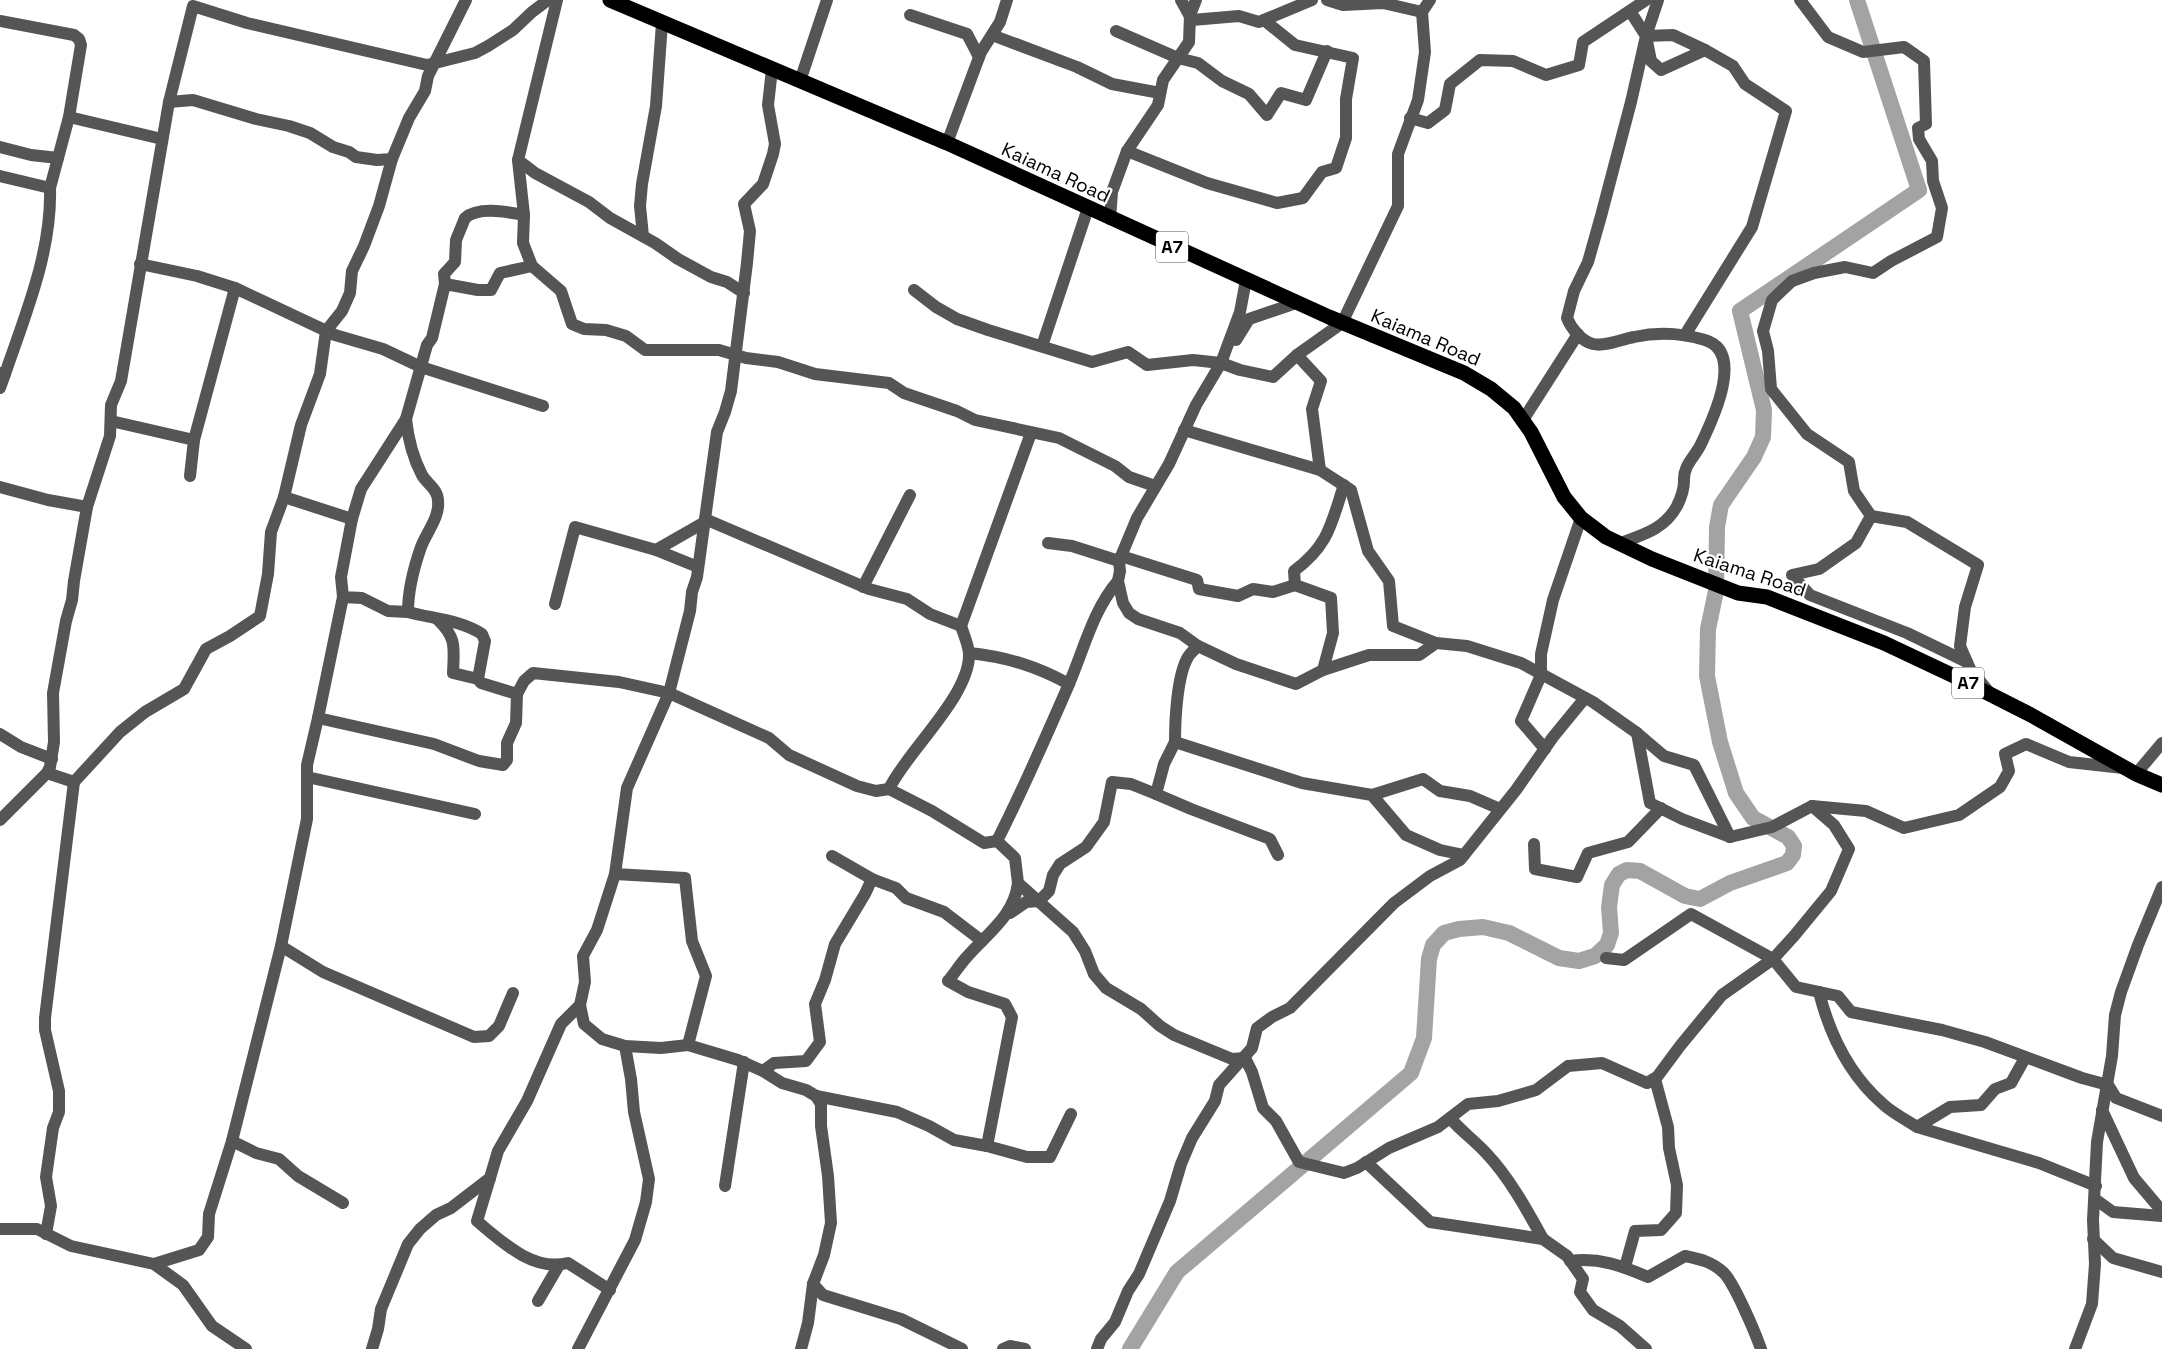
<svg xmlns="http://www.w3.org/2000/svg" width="2162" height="1349" font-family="'Space Grotesk',sans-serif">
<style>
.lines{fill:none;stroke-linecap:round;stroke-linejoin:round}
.river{stroke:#a3a3a3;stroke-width:16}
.minor{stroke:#555;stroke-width:12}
.highway{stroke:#000;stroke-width:15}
.labels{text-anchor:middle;stroke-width:4.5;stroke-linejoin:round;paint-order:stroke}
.shield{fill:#fff;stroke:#4c4c4c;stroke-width:1}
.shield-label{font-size:18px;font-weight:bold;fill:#000}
.street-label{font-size:19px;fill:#000;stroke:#fff}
</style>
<rect width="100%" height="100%" fill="#fff"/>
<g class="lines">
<!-- river -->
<polyline class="river" points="1130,1349 1177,1272 1411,1073 1424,1038 1429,959 1433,945 1444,933 1459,929 1483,927 1509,933 1559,958 1579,961 1595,956 1607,945 1611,933 1609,907 1612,885 1619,874 1627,870 1640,871 1685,896 1700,899 1730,883 1787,863 1793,855 1794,846 1788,837 1753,818 1736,793 1720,742 1707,676 1708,629 1716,591 1717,527 1721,505 1754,457 1763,437 1764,410 1740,311 1919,190 1857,0"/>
<!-- minor -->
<g class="minor">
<polyline points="1181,0 1192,20 1239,16 1259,22 1312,0"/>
<polyline points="1327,0 1343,5 1383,3 1422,12"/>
<polyline points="1800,0 1828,37 1863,52 1904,47 1924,61 1926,124 1918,128 1919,139 1932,161 1933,181 1942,208 1937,237 1891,261 1873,273 1845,267 1814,273 1792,281 1772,300 1763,331 1768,351 1771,389 1807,434 1849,462 1854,491 1871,516 1907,522 1978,565 1965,607 1960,646 1970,669 1989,692"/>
<polyline points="1630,11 1646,36 1651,61 1661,70 1705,50 1673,35 1646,36"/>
<polyline points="910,15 967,34 979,57"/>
<polyline points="0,21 74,35 79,39 81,45 69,117 58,158 31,155 0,147"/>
<polyline points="1116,31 1178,58 1198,63 1222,81 1249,94 1267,115 1281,93 1306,100 1327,51"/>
<polyline points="992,35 1077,67 1112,84 1160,93"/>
<polyline points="772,69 768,105 775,144 773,154 763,184 744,204 750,231 747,263 731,391 725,412 717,432 697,577 692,592 690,611 669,693 627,788 615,874 685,878 692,941 706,976 688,1045 738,1060 763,1071 782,1083 806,1090 816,1096 821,1104 821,1126 828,1176 831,1223 824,1255 813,1284 808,1323 801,1349"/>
<polyline points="800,81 827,0"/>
<polyline points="169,102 193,100 256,119 289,126 310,133 333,147 349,152 356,157 377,160 392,159 409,118 425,91 428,76 466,0"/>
<polyline points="69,117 162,139"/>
<polyline points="1410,118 1428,123 1445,110 1450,84 1480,60 1513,61 1546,75 1579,65 1583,42 1646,0"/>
<polyline points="947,143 981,52 1000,22 1007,0"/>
<polyline points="1127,151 1207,183 1277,203 1303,198 1322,172 1336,168 1346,138 1346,99 1353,58 1295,45 1264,20"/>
<polyline points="518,160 535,173 589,202 610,218 655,243 678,259 711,277 727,282 744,293"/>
<polyline points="0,176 50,188 58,158"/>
<polyline points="1110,219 1112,192 1127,151 1158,105 1163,80 1189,42 1190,15 1196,0"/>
<polyline points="643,236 640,206 642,184 656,106 662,23"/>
<polyline points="140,264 197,276 235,288 335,335 383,349 421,367 543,406"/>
<polyline points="532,266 561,291 572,324 584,329 606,330 626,336 645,350 719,350 746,358 778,362 815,374 889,383 904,393 957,411 975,420 1059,438 1115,466 1129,477 1155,486"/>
<polyline points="1246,280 1240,312 1221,363 1196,405 1169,464 1137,518 1119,561 1120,571 1118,581 1123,603 1129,613 1138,619 1180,633 1198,646 1236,664 1296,684 1323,670 1369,655 1419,655 1436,643 1467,646 1521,663 1593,702 1637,733 1664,756 1694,765 1730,837 1772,827 1812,806 1866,811 1904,828 1959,815 2000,787 2009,771 2005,754 2026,744 2069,762 2123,768"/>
<path d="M445 284 444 274 455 262 456 240 465 218C479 206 507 212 524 215"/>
<polyline points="914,290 936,307 957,319 988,330 1092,362 1128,352 1147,365 1193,360 1221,363 1240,370 1273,377 1297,355"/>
<polyline points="1685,335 1752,227 1786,111 1745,84 1733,66 1705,50"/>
<polyline points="1236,340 1249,319 1296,303"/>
<polyline points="1042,346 1088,208"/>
<polyline points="0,373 5,374 0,388"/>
<path d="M5 374C25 315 52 252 50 188"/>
<polyline points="1523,420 1578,334"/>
<polyline points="111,421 194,440 235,288"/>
<polyline points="1184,430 1320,470 1351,490 1368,551 1389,581 1393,626 1436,643"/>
<polyline points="1320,470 1312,409 1321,381 1297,355 1342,323 1398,206 1398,154 1418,100 1425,52 1422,12 1430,0"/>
<polyline points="190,476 194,440"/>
<polyline points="0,487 48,500 87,507"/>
<polyline points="284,497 301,425 320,374 326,331 342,311 350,293 352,271 364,246 379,206 392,159"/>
<polyline points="1871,516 1856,543 1819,569 1792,575 1810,595 1907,633 1967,662"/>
<path d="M352 519 341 577 343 597 362 598 388 611 408 612C408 591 414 567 421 547 426 533 440 517 438 501 438 489 427 484 422 475 413 458 408 438 406 419"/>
<path d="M705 519 869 589 907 599 930 614 961 626C964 635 968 644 969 653 971 695 907 751 889 789L932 811 984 843 997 841 1015 858 1018 883 1073 932 1085 951 1094 974 1106 988 1141 1009 1160 1026 1174 1035 1232 1059 1245 1058 1252 1072 1263 1108 1276 1121 1299 1162 1344 1173 1357 1168 1389 1148 1438 1127 1468 1104 1498 1101 1536 1090 1568 1066 1602 1063 1647 1083 1657 1077 1680 1046 1722 995 1773 959 1794 936 1831 891 1849 849 1834 825 1812 806"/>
<polyline points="1048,543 1072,546 1119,561"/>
<path d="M1618 544C1642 535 1664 530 1677 506 1681 498 1684 490 1684 481 1683 465 1695 457 1701 444 1713 419 1745 352 1705 340 1682 333 1657 332 1634 337 1622 339 1605 347 1593 344 1581 341 1571 328 1567 318L1574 291 1588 262 1601 216 1631 102 1646 36 1658 0"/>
<polyline points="656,550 705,522"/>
<path d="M1121 556 1197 580 1199 589 1238 596 1253 589 1273 592 1295 585 1294 571C1329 545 1331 524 1344 485"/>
<polyline points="1295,585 1331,598 1333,633 1323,670"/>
<polyline points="863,587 910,495"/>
<path d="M343 597 318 718 434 744 479 761 503 765 507 760V743L516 723 517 694 481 683 478 679 485 641 482 634C460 620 434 619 408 612"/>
<polyline points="555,604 575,527 656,550 698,567"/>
<path d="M438 620C457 638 454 648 453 673L478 679"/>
<polyline points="961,626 1031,433"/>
<path d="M1198 646C1195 649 1190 653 1188 657 1177 675 1175 720 1175 742L1302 783 1372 795 1406 835 1440 850 1464 855"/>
<path d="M969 653C1007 657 1036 666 1069 684"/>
<polyline points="517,694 524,681 533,673 619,682 669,693 769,738 789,755 857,786 876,791 889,789"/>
<polyline points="318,718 307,765 307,777 475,814"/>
<polyline points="1637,733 1650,803 1682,819 1730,837"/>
<polyline points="0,734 21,747 52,759"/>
<polyline points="1175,742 1164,764 1156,794 1191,809 1270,839 1278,855"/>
<polyline points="1545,749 1521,721 1541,675 1541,654 1553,600 1581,518"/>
<polyline points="47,773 74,782 120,732 145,712 184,689 206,649 230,636 260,616 268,574 271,532 284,497 352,519 361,489 406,419 427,345 432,338 445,284 478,290 491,290 500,273 532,266 523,243 524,215 518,160 557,0"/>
<polyline points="2136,774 2162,743"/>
<polyline points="1372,795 1423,779 1440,791 1470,796 1500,809"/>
<polyline points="0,820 47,773 50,767 54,742 53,693 66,621 72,600 74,581 87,507 110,436 111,405 121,381 169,102 193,6 247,23 427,65 475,53 488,46 513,30 532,12 548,0"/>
<path d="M997 841C1023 790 1046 737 1069 684 1084 649 1093 610 1118 581"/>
<polyline points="1534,844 1535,869 1577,877 1588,853 1628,842 1661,808"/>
<polyline points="872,879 896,888 906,898 944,912 982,941"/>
<polyline points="1010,913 1026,902 1039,901 1049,891 1053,875 1060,864 1086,847 1104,822 1112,782 1131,784 1156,794"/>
<polyline points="281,946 323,972 474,1037 489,1036 499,1026 513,993"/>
<polyline points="1606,958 1624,960 1691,914 1773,959 1796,987 1838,996 1851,1012 1942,1030 1985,1042 2082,1078 2108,1085 2116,1098 2162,1116"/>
<path d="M1819 992C1830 1036 1849 1075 1884 1105 1893 1113 1906 1120 1917 1127L1950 1107 1981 1105 1995 1089 2011 1083 2025 1058"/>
<polyline points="580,1005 584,1024 602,1039 625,1046 661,1048 688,1045"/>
<polyline points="763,1071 774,1063 806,1061 820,1042 815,1004 825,980 835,944 865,894 872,879 832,856"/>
<polyline points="816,1096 897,1112 929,1126 954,1140 987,1146 1027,1157 1050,1157 1071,1114"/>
<polyline points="2102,1110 2134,1178 2162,1211"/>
<path d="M1450 1118C1461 1131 1474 1140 1486 1153 1509 1177 1527 1210 1543 1239"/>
<polyline points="1917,1127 2039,1163 2096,1186"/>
<polyline points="232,1141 256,1153 279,1159 298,1176 343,1203"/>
<path d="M987 1146 1012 1017 1005 1004 968 992 948 981C954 974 959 966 965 959 986 934 1014 917 1018 883"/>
<polyline points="1366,1162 1430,1222 1543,1239 1567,1256 1583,1279 1580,1292 1593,1310 1620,1326 1646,1349"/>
<path d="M490 1178 477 1221C502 1242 533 1272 568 1263L610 1290"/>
<polyline points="725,1186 744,1062"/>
<polyline points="2095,1199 2113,1212 2162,1216"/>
<polyline points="0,1229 37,1229 71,1246 154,1264 183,1285 212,1326 246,1349"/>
<polyline points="46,1234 51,1206 46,1177 53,1128 59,1112 59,1091 45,1030 45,1018 74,782"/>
<polyline points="2093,1239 2113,1258 2162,1272"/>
<path d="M1570 1261C1599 1257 1622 1266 1648 1277L1685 1256C1700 1259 1713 1262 1724 1273 1735 1285 1755 1332 1761 1349"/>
<polyline points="154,1264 199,1250 208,1237 209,1214 232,1141 281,946 307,819 307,777"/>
<polyline points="1625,1267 1635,1231 1661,1230 1676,1213 1677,1185 1669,1148 1668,1127 1655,1079"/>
<polyline points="813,1284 823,1295 901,1319 962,1349"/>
<polyline points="538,1301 559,1265"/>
<polyline points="372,1349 378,1329 381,1309 408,1244 420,1229 436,1215 451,1208 490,1178 498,1151 527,1101 561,1024 580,1005 585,982 583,956 597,930 615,874"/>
<polyline points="578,1349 635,1240 646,1202 649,1179 634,1112 631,1079 625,1046"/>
<polyline points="1003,1349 1010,1346 1025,1349"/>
<polyline points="1097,1349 1101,1339 1115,1322 1128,1291 1139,1274 1170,1201 1181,1164 1192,1138 1215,1101 1219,1085 1252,1048 1257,1028 1272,1017 1290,1008 1394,903 1430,876 1460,860 1516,790 1553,737 1585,698"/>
<polyline points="2075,1349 2092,1304 2095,1264 2093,1220 2097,1142 2112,1056 2115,1015 2121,992 2138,945 2162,887"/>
</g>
<!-- highway -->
<polyline class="highway" points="610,0 947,143 1329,317 1464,373 1491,389 1514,408 1531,432 1564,497 1581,518 1606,537 1652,559 1738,593 1767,597 1884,643 1956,677 2031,715 2136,774 2162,785"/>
</g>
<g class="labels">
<!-- shield labels -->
<g class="shield">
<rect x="1156" y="231.5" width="32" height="31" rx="4"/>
<rect x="1952" y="667.5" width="32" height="31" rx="4"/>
</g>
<g class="shield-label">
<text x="1172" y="253">A7</text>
<text x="1968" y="689">A7</text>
</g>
<!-- street labels -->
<g class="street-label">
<text transform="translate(1056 172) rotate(25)" y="7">Kaiama Road</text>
<text transform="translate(1426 337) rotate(23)" y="7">Kaiama Road</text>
<text transform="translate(1750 572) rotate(18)" y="7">Kaiama Road</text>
</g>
</g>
</svg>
